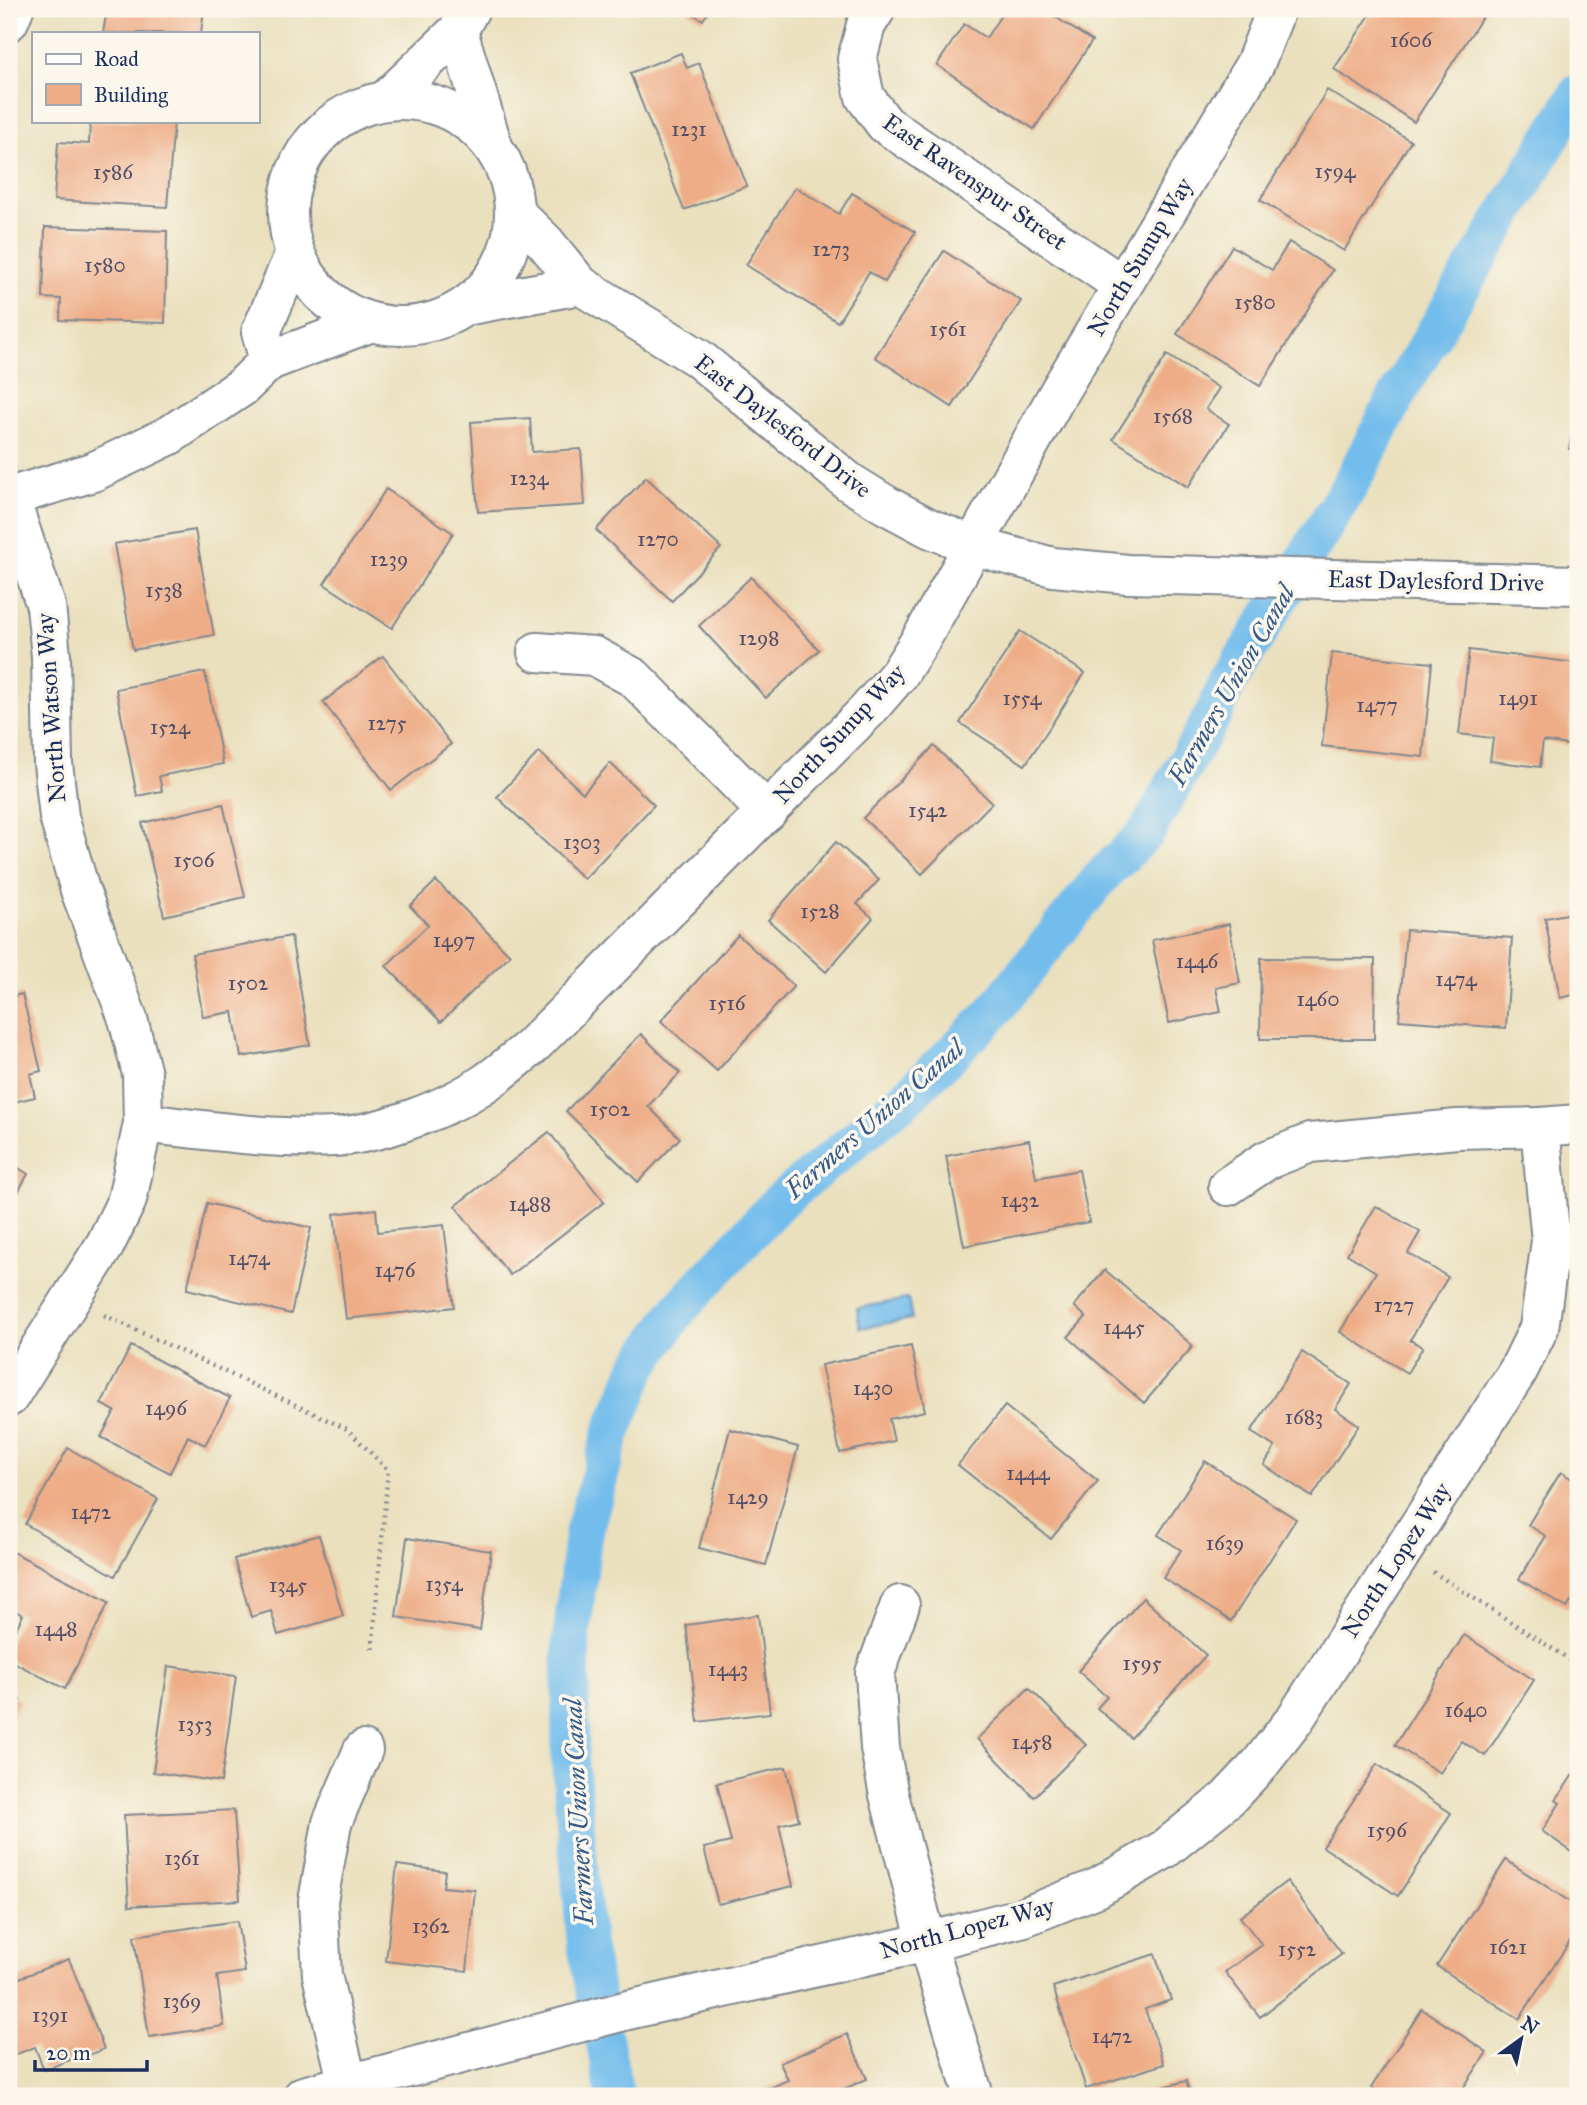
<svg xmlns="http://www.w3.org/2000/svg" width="1587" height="2105" font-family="'IM FELL Great Primer',serif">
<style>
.water{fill:#73bdec;stroke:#4776a5;stroke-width:2}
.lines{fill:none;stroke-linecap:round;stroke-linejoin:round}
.canal{stroke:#73bdec;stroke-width:38}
.building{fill:#eead87}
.minor-casing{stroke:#82888e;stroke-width:42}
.path{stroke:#82888e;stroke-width:4.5;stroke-dasharray:2 5;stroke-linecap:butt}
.minor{stroke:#fff;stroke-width:38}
.labels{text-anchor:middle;stroke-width:7;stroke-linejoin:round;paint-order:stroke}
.number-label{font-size:21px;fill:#504e68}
.street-label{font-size:24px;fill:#1b2f5e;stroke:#fbf7ec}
.water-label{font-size:26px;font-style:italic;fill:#355a89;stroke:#fbf7ec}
</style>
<rect width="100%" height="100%" fill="#fbf7ec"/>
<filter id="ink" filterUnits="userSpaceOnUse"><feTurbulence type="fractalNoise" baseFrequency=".0143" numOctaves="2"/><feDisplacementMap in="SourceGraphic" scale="14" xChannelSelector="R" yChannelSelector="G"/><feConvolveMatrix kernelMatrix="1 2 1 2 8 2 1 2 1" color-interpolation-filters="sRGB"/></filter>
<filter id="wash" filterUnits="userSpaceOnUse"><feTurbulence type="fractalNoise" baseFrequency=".00686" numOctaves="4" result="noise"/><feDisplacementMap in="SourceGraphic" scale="28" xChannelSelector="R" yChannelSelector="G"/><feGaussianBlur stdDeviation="1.57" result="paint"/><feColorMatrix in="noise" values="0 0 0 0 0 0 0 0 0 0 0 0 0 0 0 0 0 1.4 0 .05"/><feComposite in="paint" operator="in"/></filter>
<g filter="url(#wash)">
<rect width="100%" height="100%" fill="#eae0be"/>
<!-- water -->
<polygon class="water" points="908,1299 912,1319 860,1328 857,1308"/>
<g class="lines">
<!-- canal -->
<polyline class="canal" points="615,2096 586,1945 570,1762 571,1642 583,1535 612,1432 639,1367 679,1309 780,1201 906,1098 990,1016 1102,876 1146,833 1214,713 1228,682 1349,487 1404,383 1578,93"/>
</g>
<g id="blocks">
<!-- building -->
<g class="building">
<polygon points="107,9 204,9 201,33 103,33"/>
<polygon points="684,9 710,9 703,20"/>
<polygon points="1005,9 1043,9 1092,41 1034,129 937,65 964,24 986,38"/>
<polygon points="1374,9 1485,9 1487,10 1414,122 1334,69"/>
<polygon points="681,53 687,68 699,63 747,186 684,210 630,73"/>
<polygon points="1327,90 1411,141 1344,251 1260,200"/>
<polygon points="90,121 174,121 167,207 54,200 58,142 89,144"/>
<polygon points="795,187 839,214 852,193 915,232 885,282 869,272 838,322 746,265"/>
<polygon points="45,227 167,231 165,323 60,320 61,299 43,298"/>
<polygon points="1289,242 1333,270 1260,386 1177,334 1232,246 1272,270"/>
<polygon points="944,251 1021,301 952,407 875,357"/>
<polygon points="1167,355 1219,388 1206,409 1229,424 1188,487 1113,439"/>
<polygon points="1577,413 1578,413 1578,451 1569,449"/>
<polygon points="530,418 532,452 581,449 585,505 478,512 471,422"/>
<polygon points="646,477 721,548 672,601 596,530"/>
<polygon points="386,489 453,533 392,628 324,584"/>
<polygon points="195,530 214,635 133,650 114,544"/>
<polygon points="751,577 819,650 766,698 699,626"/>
<polygon points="1020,631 1085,673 1025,765 960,723"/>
<polygon points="1469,650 1578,663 1568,745 1543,741 1540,767 1490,761 1493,738 1459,734"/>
<polygon points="1332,653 1432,663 1423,757 1322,746"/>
<polygon points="383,656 451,744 391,790 323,702"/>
<polygon points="205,672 223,764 159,776 162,791 137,796 116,689"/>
<polygon points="934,746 992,803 922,874 863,818"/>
<polygon points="539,752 583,793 610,763 654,805 584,879 497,797"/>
<polygon points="223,804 245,897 164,916 142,823"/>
<polygon points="836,842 879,880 857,904 873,918 826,972 768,920"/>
<polygon points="436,881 510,955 441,1022 386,966 428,925 410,906"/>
<polygon points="1578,912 1578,994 1560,998 1545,918"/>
<polygon points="1229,924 1240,983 1216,988 1221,1012 1169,1023 1152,940"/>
<polygon points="1406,930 1512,938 1506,1028 1399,1020"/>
<polygon points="738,935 794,986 717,1071 661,1021"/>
<polygon points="291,936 310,1045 241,1057 233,1012 203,1017 192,954"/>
<polygon points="1261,958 1375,959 1374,1039 1260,1039"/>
<polygon points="22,994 41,1071 30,1074 35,1097 9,1103 9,997"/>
<polygon points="641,1034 680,1073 648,1106 680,1138 638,1182 566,1111"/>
<polygon points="549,1132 604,1202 510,1275 455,1206"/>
<polygon points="1029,1140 1036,1178 1079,1170 1089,1222 964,1246 946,1156"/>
<polygon points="9,1162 28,1174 9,1208"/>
<polygon points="207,1203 311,1228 291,1314 187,1289"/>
<polygon points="1376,1206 1420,1232 1408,1253 1448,1277 1410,1340 1423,1347 1407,1373 1340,1332 1376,1272 1347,1254"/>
<polygon points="376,1209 378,1232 444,1225 454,1307 346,1319 334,1214"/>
<polygon points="1105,1270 1193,1346 1144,1403 1068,1337 1086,1317 1074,1306"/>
<polygon points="131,1346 230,1398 205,1445 188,1436 170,1473 101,1437 115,1411 101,1404"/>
<polygon points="911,1346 925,1411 889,1419 894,1441 840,1453 821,1365"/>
<polygon points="1302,1352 1351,1384 1335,1409 1359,1425 1312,1497 1264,1465 1275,1447 1251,1432"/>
<polygon points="1005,1406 1098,1481 1051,1539 958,1465"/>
<polygon points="730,1429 798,1447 766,1565 699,1548"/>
<polygon points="68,1448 158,1499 115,1576 25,1524"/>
<polygon points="1205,1461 1296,1519 1231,1621 1163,1578 1181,1550 1158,1535"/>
<polygon points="1561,1472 1578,1483 1578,1591 1567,1608 1519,1579 1546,1536 1528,1525"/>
<polygon points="319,1535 343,1616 278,1635 271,1611 251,1617 234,1559"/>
<polygon points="407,1538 491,1551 480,1630 396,1617"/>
<polygon points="9,1550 109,1602 65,1689 9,1660 9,1643 23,1615 9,1608"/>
<polygon points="1143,1598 1206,1655 1131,1738 1097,1708 1107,1697 1078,1671"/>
<polygon points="758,1615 770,1713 698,1722 686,1625"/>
<polygon points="1464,1635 1534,1680 1485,1756 1461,1741 1440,1773 1395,1745"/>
<polygon points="168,1666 236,1676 221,1782 153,1772"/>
<polygon points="1029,1688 1086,1745 1034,1797 977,1739"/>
<polygon points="9,1695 20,1700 9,1723"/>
<polygon points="1377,1764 1451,1813 1398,1896 1323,1847"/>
<polygon points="786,1767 799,1820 779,1825 793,1886 718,1904 704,1848 731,1842 717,1783"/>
<polygon points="1578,1767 1578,1856 1542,1831 1560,1803 1556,1800"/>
<polygon points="234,1810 240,1900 129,1906 124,1815"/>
<polygon points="1506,1860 1578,1907 1578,1929 1519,2019 1437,1966"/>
<polygon points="397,1865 445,1871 443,1887 475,1890 467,1971 386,1961"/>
<polygon points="1287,1881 1342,1954 1260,2017 1225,1972 1262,1945 1240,1917"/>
<polygon points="237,1921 245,1972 217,1976 224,2026 149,2037 134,1936"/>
<polygon points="1155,1954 1171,2000 1145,2009 1164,2064 1086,2089 1053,1987"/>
<polygon points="69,1959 104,2049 84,2057 83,2055 44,2070 35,2047 9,2057 9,1982"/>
<polygon points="1422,2009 1487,2052 1458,2096 1384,2096 1371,2088"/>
<polygon points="847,2034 867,2079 834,2093 835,2096 759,2096 758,2093 788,2080 780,2063"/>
<polygon points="1186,2081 1191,2096 1134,2096 1134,2095"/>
</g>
</g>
</g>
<g filter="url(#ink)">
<use href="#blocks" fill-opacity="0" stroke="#82888e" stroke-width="2"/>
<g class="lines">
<defs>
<g id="minor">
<polyline points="876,9 866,25 857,59 865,97 885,124 1122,285"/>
<polyline points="9,21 14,9"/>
<polyline points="458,31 492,143"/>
<circle cx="401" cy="213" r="113"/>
<polyline points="386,100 458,31 470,9"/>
<polyline points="515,213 545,242 580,285 698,358 849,482 886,505 929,528 974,546 1053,567 1128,574 1578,585"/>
<polyline points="294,255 261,332 269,361 369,323"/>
<polyline points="470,305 580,285"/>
<polyline points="9,495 46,606 51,656 53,763 59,817 80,890 128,1019 142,1074 143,1123 127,1200 105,1245 9,1397"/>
<polyline points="9,497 93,472 170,435 242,387 269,361"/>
<polyline points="537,652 594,656 634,678 767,812"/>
<path d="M143 1123C207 1130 270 1140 334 1137 381 1134 450 1108 488 1081 503 1071 516 1059 530 1048L867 711 899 674 923 636 1060 390 1255 64 1274 15 1275 9"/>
<polyline points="1228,1186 1267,1160 1310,1143 1457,1129 1540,1127 1578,1124"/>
<polyline points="900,1605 875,1673 880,1748 889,1795 927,1942 974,2096"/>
<polyline points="348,2085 322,1975 318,1901 332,1823 363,1750"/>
<polyline points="303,2096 628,2010 927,1942 1024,1917 1097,1888 1165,1849 1228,1798 1260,1764 1295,1719 1518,1371 1539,1328 1551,1241 1540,1127"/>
</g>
</defs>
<!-- minor casing -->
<use href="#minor" class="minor-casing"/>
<!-- path -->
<g class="path">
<polyline points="104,1315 347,1429 388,1470 372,1652"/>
<polyline points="1433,1572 1578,1665"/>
</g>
<!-- minor -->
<use href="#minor" class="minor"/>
</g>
</g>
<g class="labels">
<!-- number labels -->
<g class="number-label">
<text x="1411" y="47">1606</text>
<text x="689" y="136">1231</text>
<text x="1335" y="178">1594</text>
<text x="113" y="179">1586</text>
<text x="831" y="256">1273</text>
<text x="105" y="272">1580</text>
<text x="1255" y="309">1580</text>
<text x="948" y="336">1561</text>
<text x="1173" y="423">1568</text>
<text x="529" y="485">1234</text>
<text x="658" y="546">1270</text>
<text x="389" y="566">1239</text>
<text x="164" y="597">1538</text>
<text x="759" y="645">1298</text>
<text x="1022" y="705">1554</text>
<text x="1518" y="705">1491</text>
<text x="1377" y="712">1477</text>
<text x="387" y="730">1275</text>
<text x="170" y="734">1524</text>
<text x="928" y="817">1542</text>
<text x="582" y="849">1303</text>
<text x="194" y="867">1506</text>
<text x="820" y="918">1528</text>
<text x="454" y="947">1497</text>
<text x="1197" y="968">1446</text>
<text x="1456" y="986">1474</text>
<text x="248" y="990">1502</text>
<text x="1318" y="1006">1460</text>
<text x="727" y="1010">1516</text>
<text x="610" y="1116">1502</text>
<text x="1020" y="1207">1432</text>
<text x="530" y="1211">1488</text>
<text x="249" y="1265">1474</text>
<text x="395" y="1277">1476</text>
<text x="1394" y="1312">1727</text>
<text x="1124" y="1334">1445</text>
<text x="873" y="1395">1430</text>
<text x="166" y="1415">1496</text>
<text x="1304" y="1424">1683</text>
<text x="1028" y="1480">1444</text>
<text x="748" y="1504">1429</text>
<text x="91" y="1519">1472</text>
<text x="1225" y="1550">1639</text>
<text x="444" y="1591">1354</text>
<text x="288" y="1592">1345</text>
<text x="56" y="1636">1448</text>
<text x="1142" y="1670">1595</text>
<text x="728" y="1676">1443</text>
<text x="1466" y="1717">1640</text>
<text x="195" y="1731">1353</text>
<text x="1032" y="1749">1458</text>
<text x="1387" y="1837">1596</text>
<text x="182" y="1865">1361</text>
<text x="431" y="1933">1362</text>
<text x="1508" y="1954">1621</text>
<text x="1297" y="1956">1552</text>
<text x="182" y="2008">1369</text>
<text x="50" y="2022">1391</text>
<text x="1112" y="2043">1472</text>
</g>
<!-- street labels -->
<g class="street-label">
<text transform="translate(975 182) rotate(35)" y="8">East Ravenspur Street</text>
<text transform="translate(1140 257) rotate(-59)" y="8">North Sunup Way</text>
<text transform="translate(783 426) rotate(38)" y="8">East Daylesford Drive</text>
<text transform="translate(1436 581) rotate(1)" y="8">East Daylesford Drive</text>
<text transform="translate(51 708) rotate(-94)" y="8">North Watson Way</text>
<text transform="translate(839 734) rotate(-47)" y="8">North Sunup Way</text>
<text transform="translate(1396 1560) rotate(-57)" y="8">North Lopez Way</text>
<text transform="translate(967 1928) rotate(-15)" y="8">North Lopez Way</text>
</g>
<!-- water labels -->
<g class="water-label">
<text transform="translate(1231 685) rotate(-60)" y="9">Farmers Union Canal</text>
<text transform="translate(874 1119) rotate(-41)" y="9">Farmers Union Canal</text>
<text transform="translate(578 1812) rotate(-93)" y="9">Farmers Union Canal</text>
</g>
</g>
<!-- margin -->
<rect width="1587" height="2105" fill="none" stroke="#fbf7ec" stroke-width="35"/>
<!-- legend -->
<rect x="32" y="32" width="228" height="91" fill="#fbf7ec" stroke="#a1a7b3" stroke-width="2"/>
<rect x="46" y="54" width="35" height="10" fill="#ffffff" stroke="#a1a7b3" stroke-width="2"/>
<text x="94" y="66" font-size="21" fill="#1b2f5e">Road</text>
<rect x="46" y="84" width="35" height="21" fill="#eead87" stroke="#a1a7b3" stroke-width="2"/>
<text x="94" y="102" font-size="21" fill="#1b2f5e">Building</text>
<!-- north arrow -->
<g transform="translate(1521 2039) rotate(33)" stroke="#fbf7ec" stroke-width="5" paint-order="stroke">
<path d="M0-5L12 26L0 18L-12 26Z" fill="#1b2f5e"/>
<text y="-10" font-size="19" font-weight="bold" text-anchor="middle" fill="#1b2f5e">N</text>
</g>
<!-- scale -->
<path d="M35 2060v10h112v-10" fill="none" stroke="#1b2f5e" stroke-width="3.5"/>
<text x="46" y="2060" font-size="21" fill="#1b2f5e" stroke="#fbf7ec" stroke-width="5" paint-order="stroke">20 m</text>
</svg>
